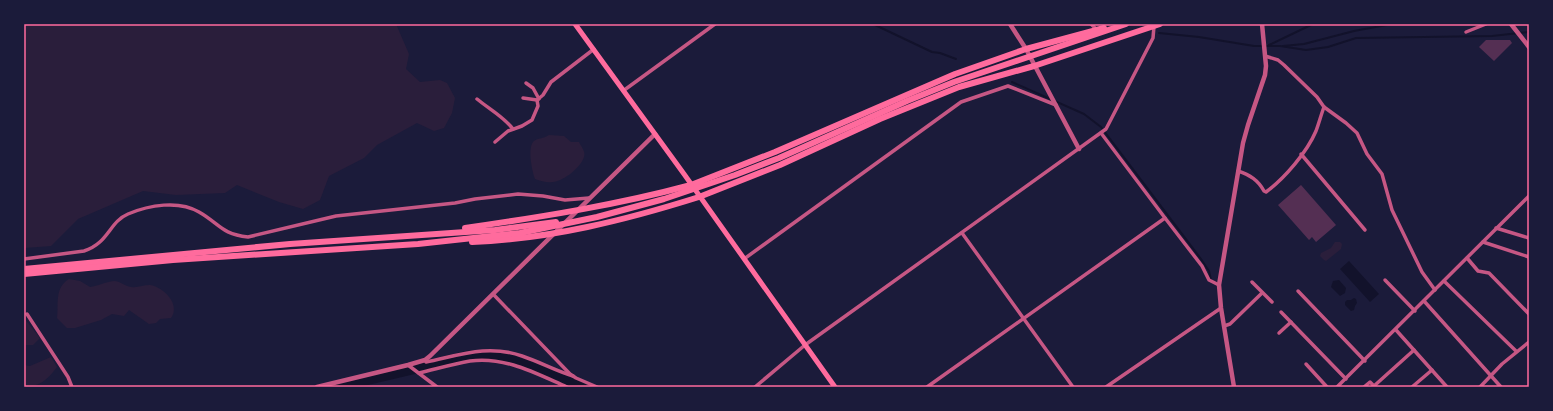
<svg xmlns="http://www.w3.org/2000/svg" width="1553" height="411" font-family="Figtree,sans-serif">
<style>
.green{fill:#2a1e3b}
.water{fill:#12122b}
.lines{fill:none;stroke-linecap:round;stroke-linejoin:round}
.stream{stroke:#12122b;stroke-width:2}
.river{stroke:#12122b;stroke-width:11}
.building{fill:#542f53}
.minor{stroke:#c65784;stroke-width:3.5}
.tertiary{stroke:#c65784;stroke-width:4.5}
.secondary{stroke:#ff6b9d;stroke-width:5}
.trunk{stroke:#ff6b9d;stroke-width:6}
.motorway{stroke:#ff6b9d;stroke-width:6}
.neatline{fill:none;stroke:#ff6b9d;stroke-width:1.5}
</style>
<rect width="100%" height="100%" fill="#1b1b3a"/>
<!-- green -->
<g class="green">
<polygon points="24,24 396,24 409,54 406,69 420,82 440,80 447,83 455,98 452,113 444,128 434,131 417,123 377,145 364,158 329,176 320,200 303,209 279,202 237,185 225,193 176,195 143,191 78,219 51,246 24,248"/>
<path d="M549 135 564 136 571 142H579C581 147 586 151 584 157 581 167 564 181 553 182 547 183 541 181 535 179 532 171 527 147 534 141 538 138 543 139 549 135Z"/>
<polygon points="1335,242 1340,242 1342,244 1341,249 1326,261 1324,260 1320,256 1321,253 1331,248"/>
<path d="M69 279 80 281 90 287C98 286 105 282 114 281 120 281 125 286 131 287 138 288 143 285 150 285 164 287 181 305 171 318L160 319 156 323 149 324 129 310 124 316 112 314 101 320 75 328H67L57 318C59 304 54 288 69 279Z"/>
<polygon points="24,318 40,338 33,345 24,345"/>
<path d="M51 357 57 367C48 379 40 387 24 387V365L30 366Z"/>
</g>
<!-- water -->
<g class="water">
<polygon points="1349,261 1379,294 1370,302 1340,269"/>
<polygon points="1339,280 1346,288 1345,293 1340,296 1331,287 1333,281"/>
<polygon points="1354,298 1356,299 1357,303 1355,306 1354,310 1351,311 1345,305 1345,302 1347,300 1351,300"/>
</g>
<g class="lines">
<!-- stream -->
<g class="stream">
<polyline points="873,24 932,52 940,53 956,59"/>
<polyline points="1159,33 1199,37 1254,46 1280,46 1306,50 1328,47 1356,38 1492,36 1529,32"/>
<polyline points="1269,45 1313,24"/>
<polyline points="1283,46 1304,44 1354,31 1392,24"/>
<polyline points="1012,82 1084,114 1101,127 1201,259 1209,271 1211,280"/>
</g>
<!-- river -->
<polyline class="river" points="336,387 468,356 492,356 509,358 525,362 581,387"/>
</g>
<!-- building -->
<g class="building">
<polygon points="1486,40 1510,40 1512,43 1494,61 1479,47"/>
<polygon points="1301,185 1336,225 1316,242 1312,237 1309,240 1278,205"/>
</g>
<g class="lines">
<!-- minor -->
<g class="minor">
<polyline points="1091,24 1097,30"/>
<polyline points="1466,32 1486,24"/>
<polyline points="1265,56 1278,60 1284,65 1317,97 1324,107 1346,123 1357,133 1367,154 1382,174 1392,210 1422,272 1435,290"/>
<polyline points="526,83 533,88 539,99"/>
<polyline points="623,91 715,24"/>
<polyline points="523,98 537,100"/>
<path d="M477 99C489 109 503 116 513 129"/>
<polyline points="1101,133 1165,218"/>
<polyline points="495,142 508,131 522,126 532,120 538,106 537,100 543,95 551,82 594,49"/>
<polyline points="1301,154 1365,230"/>
<path d="M1238 171C1250 175 1258 180 1264 191L1266 192C1285 178 1307 152 1316 131 1319 123 1321 115 1324 107"/>
<polyline points="1496,228 1529,238"/>
<polyline points="962,233 1073,387"/>
<polyline points="1483,242 1529,257"/>
<polyline points="1467,258 1478,271 1489,273 1529,314"/>
<path d="M24 259 84 251C109 243 109 222 128 214 149 205 179 200 199 212 220 224 221 234 248 237L336 216 455 203 475 199 518 194 543 196 565 200 589 198"/>
<polyline points="744,259 961,102 1008,86 1056,105"/>
<polyline points="1385,280 1415,311"/>
<polyline points="1444,281 1516,351"/>
<polyline points="1252,282 1272,302"/>
<polyline points="1298,291 1365,361"/>
<polyline points="493,294 570,374 576,378 597,387"/>
<polyline points="1424,301 1501,387"/>
<polyline points="1281,312 1346,379"/>
<polyline points="27,314 68,377 72,387"/>
<polyline points="1224,326 1230,324 1262,293"/>
<polyline points="1396,330 1447,387"/>
<polyline points="1279,333 1291,322"/>
<path d="M425 360 426 362C460 355 488 344 522 356 540 362 556 371 573 376"/>
<polyline points="1306,364 1327,387"/>
<polyline points="408,365 437,387"/>
<path d="M419 373C436 369 453 364 470 361 505 356 537 374 567 387"/>
<polyline points="755,387 805,345 1106,129 1153,38 1154,26"/>
<polyline points="927,387 1165,218 1202,266 1209,280 1219,285"/>
<polyline points="1106,387 1221,308"/>
<polyline points="1337,387 1529,196"/>
<polyline points="1364,387 1370,382 1374,386 1414,350"/>
<polyline points="1412,387 1432,370"/>
<polyline points="1480,387 1502,364 1529,342"/>
</g>
<!-- tertiary -->
<g class="tertiary">
<polyline points="1010,24 1026,49 1079,149"/>
<polyline points="1511,24 1529,47"/>
<polyline points="317,387 408,365 425,360 430,356 655,134"/>
<polyline points="1234,387 1221,308 1219,285 1243,143 1248,125 1265,75 1266,66 1262,24"/>
</g>
<!-- secondary -->
<polyline class="secondary" points="575,24 684,174 835,387"/>
<!-- trunk -->
<g class="trunk">
<polyline points="691,185 775,152 955,74 1026,49 1104,28"/>
<polyline points="699,197 780,165 880,119 959,87 1034,66 1160,24"/>
</g>
<!-- motorway -->
<g class="motorway">
<path d="M465 228C541 217 617 205 691 185"/>
<path d="M472 242C550 239 626 220 699 197"/>
<polyline points="24,269 290,244 495,230 556,222"/>
<polyline points="24,274 173,260 418,244 520,233 597,217 664,199 735,175 779,158 907,101 954,82 1126,24"/>
</g>
</g>
<!-- border -->
<rect width="1553" height="411" fill="none" stroke="#1b1b3a" stroke-width="50"/>
<rect x="25" y="25" width="1503" height="361" class="neatline"/>
</svg>
